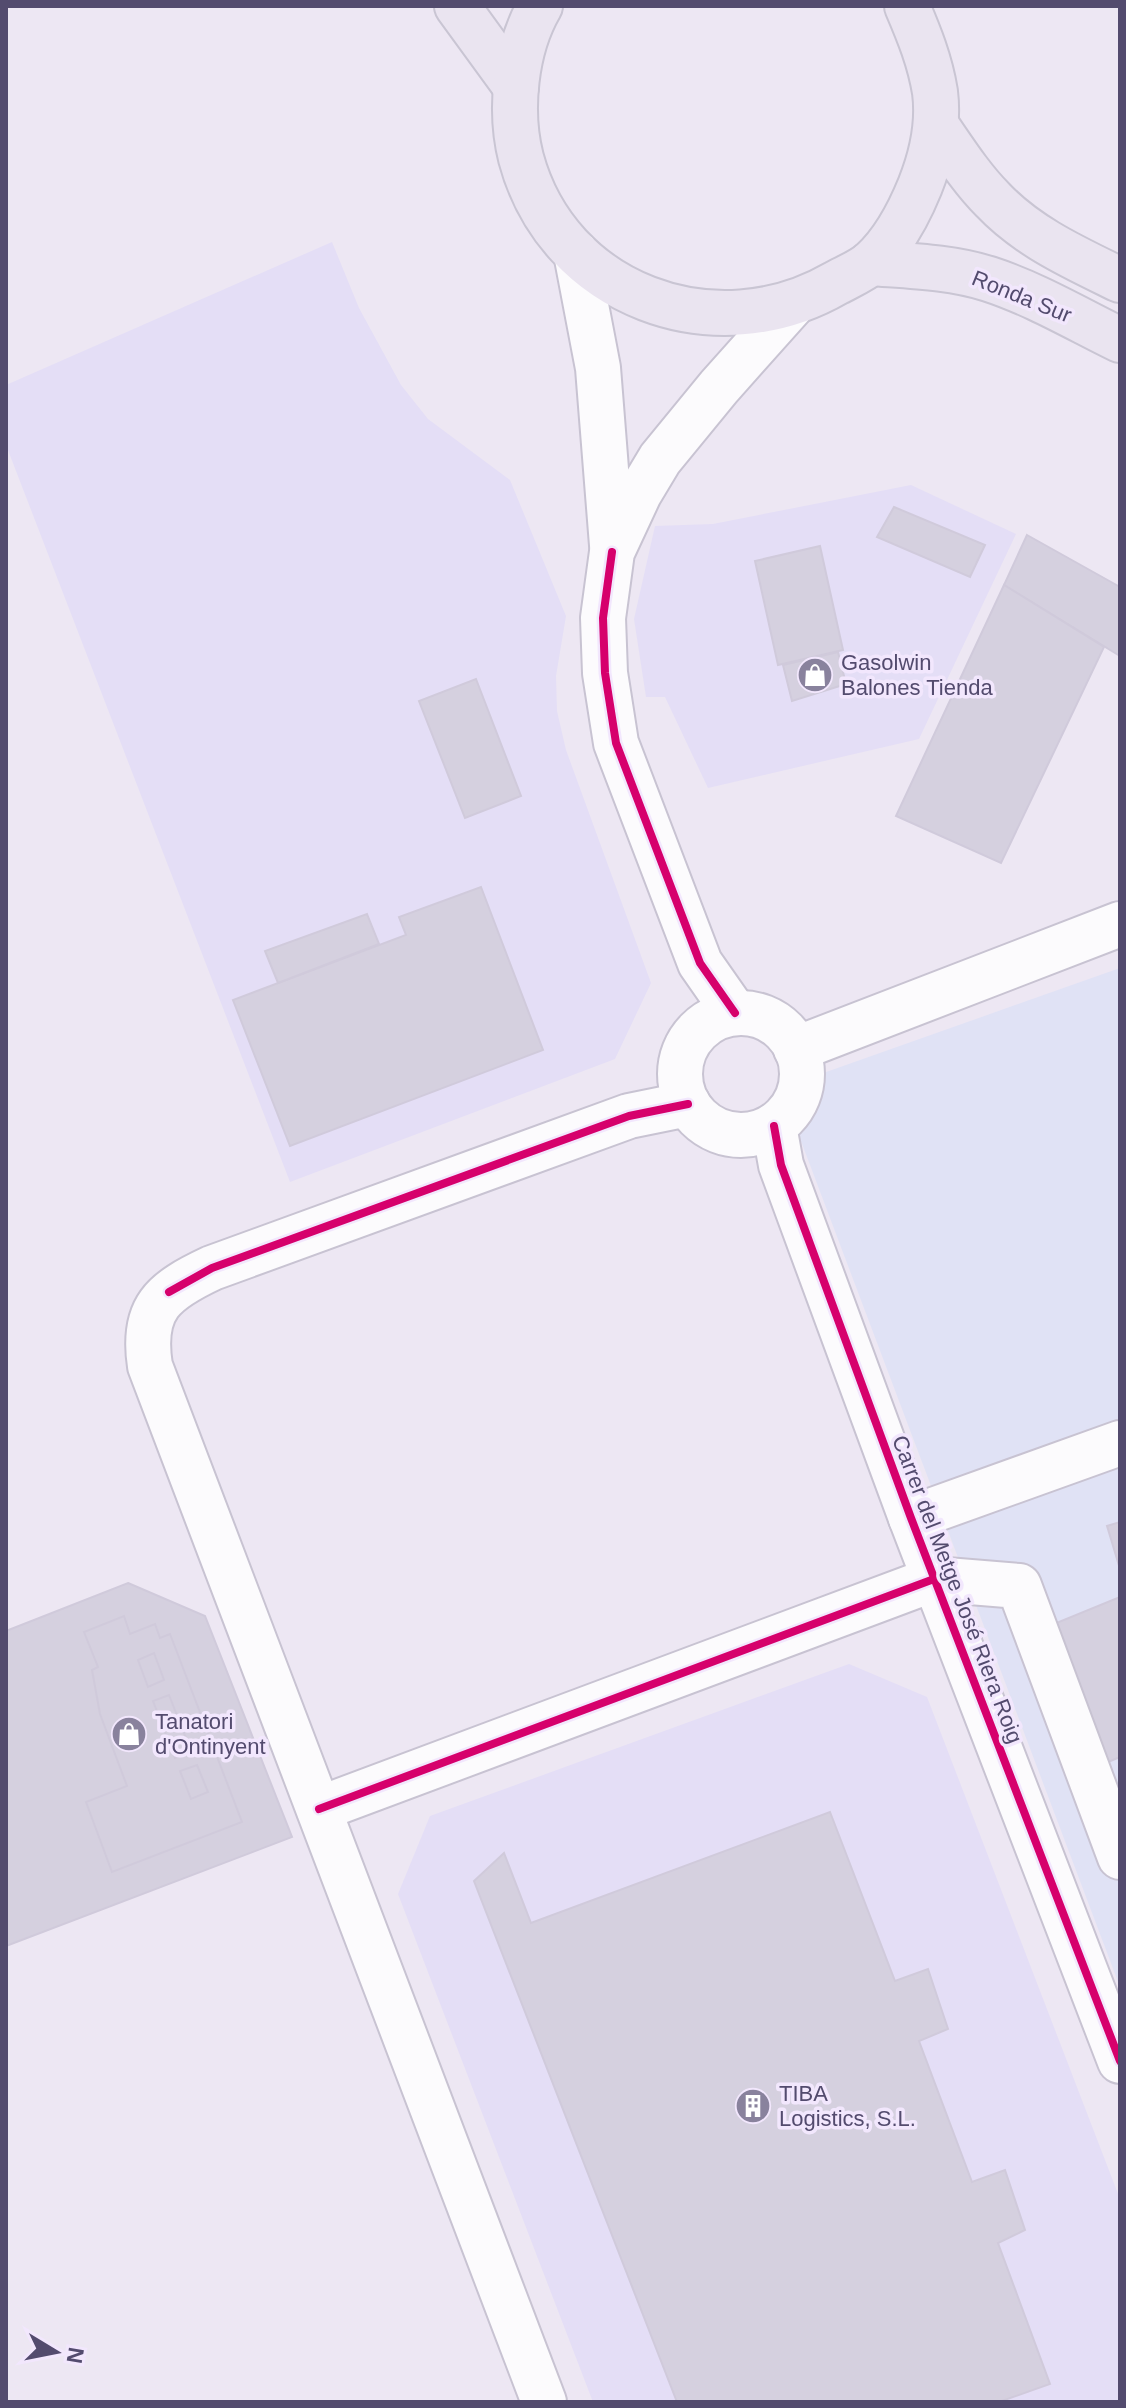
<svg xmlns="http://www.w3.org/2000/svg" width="1126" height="2408" font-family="Arial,sans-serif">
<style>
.commercial{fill:#e4def6}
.medical{fill:#e0e2f5}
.building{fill:#d5d0df;stroke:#d0cadb;stroke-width:2;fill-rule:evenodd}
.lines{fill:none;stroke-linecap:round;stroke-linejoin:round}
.minor-casing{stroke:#c8c3d2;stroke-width:48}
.major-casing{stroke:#c9c5d3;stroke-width:48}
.minor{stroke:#fcfbfd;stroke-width:44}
.major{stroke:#eae4f0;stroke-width:44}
.cycleway-casing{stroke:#f2e7fd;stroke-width:13}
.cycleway{stroke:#d6006c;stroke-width:8}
.labels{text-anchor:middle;stroke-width:7;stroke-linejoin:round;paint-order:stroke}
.street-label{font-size:22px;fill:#534b6e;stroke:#f2e7fd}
.poi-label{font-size:22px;fill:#534b6e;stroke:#f2e7fd;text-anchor:start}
</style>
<rect width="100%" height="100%" fill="#ede7f3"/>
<!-- commercial -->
<g class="commercial">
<polygon points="332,242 359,308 401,385 428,419 510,480 566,616 556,676 557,711 566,750 651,983 615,1059 290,1182 6,445 6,385"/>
<polygon points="911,485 1016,534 919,739 708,788 665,697 646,697 634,619 655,526 713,524"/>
<polygon points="849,1664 927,1697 1120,2199 1120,2402 593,2402 398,1894 430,1816"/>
</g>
<!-- medical -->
<polygon class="medical" points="1120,968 1120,1987 781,1088"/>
<!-- building -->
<g class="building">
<polygon points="894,507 985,545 970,577 877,537"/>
<polygon points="1027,535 1120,587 1120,656 1004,585"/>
<polygon points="820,546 843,650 778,665 755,561"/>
<polygon points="1004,585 1104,647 1001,863 896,816"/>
<polygon points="838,652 846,684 792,701 783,665"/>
<polygon points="476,679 521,796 465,818 419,701"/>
<polygon points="481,887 543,1050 290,1146 233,1000 406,935 399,917"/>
<polygon points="367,914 379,944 278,983 265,951"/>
<polygon points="1120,1522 1120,1569 1107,1526"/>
<polygon points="128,1583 205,1616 292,1837 6,1946 6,1631"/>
<polygon points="1120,1597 1120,1757 1067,1779 1022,1637"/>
<path d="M124 1616 130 1634 155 1624 160 1638 170 1634 242 1822 112 1872 86 1802 127 1786 100 1714 92 1670 98 1667 84 1632ZM154 1653 164 1680 148 1687 138 1660ZM169 1695 191 1751 175 1758 153 1701ZM197 1765 208 1792 191 1799 180 1771Z"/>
<polygon points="830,1812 895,1981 928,1969 948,2029 919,2041 972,2182 1005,2170 1025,2230 998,2243 1050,2384 999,2402 677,2402 474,1881 504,1853 531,1923"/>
</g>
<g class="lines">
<defs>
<g id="minor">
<polyline points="576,253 598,368 612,545"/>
<circle cx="741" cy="1074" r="61"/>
<polyline points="735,1013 700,963 616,743 605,673 603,618 612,552 639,494 660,459 719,387 793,304"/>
<polyline points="796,1049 1120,924"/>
<polyline points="774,1126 781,1165 911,1518 1120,2061"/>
<polyline points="911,1518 1120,1443"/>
<polyline points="319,1809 934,1579 1019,1586 1120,1857"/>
<path d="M544 2402 150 1366C141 1308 163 1291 212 1268L629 1116 688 1104"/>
</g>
<g id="major">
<polyline points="457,6 516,87"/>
<path d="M540 6C515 49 509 111 521 158 558 296 715 353 836 283 847 277 862 271 872 262 894 242 909 213 920 186 932 156 939 124 935 92 930 61 919 34 907 6"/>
<path d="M936 125C954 151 971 178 993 200 1028 237 1075 258 1120 280"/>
<path d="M871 263C911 266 951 267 989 279 1035 294 1077 319 1120 340"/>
</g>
</defs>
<!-- minor casing -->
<use href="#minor" class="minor-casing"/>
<!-- major casing -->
<use href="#major" class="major-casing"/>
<!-- minor -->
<use href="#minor" class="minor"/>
<!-- major -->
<use href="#major" class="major"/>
<defs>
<g id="cycleway">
<polyline points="612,552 603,618 605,673 616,743 700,963 735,1013"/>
<polyline points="774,1126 781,1165 911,1518 1120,2061"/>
<polyline points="169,1292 212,1268 629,1116 688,1104"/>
<polyline points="319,1809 934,1579"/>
</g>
</defs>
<!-- cycleway casing -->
<use href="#cycleway" class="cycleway-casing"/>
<!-- cycleway -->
<use href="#cycleway" class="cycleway"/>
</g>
<!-- icons -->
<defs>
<symbol id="shop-disc" viewBox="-11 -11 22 22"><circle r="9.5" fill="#89829d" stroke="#f2e7fd"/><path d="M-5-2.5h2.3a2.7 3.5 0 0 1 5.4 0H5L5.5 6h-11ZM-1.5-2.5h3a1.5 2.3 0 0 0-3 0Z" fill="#fff"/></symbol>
<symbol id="building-disc" viewBox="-11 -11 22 22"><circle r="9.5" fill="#89829d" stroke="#f2e7fd"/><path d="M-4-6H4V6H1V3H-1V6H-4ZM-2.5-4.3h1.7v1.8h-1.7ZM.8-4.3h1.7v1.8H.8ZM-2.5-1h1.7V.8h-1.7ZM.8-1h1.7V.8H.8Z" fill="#fff"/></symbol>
</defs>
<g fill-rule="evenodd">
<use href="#shop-disc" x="795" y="655" width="40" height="40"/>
<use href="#shop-disc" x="109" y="1714" width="40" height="40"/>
<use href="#building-disc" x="733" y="2086" width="40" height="40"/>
</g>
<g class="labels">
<!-- street labels -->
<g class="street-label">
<text transform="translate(1022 296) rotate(22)" y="8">Ronda Sur</text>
<text transform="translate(958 1589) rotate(69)" y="8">Carrer del Metge José Riera Roig</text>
</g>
<!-- poi labels -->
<g class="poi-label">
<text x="841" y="670">Gasolwin<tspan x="841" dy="25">Balones Tienda</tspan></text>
<text x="155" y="1729">Tanatori<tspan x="155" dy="25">d'Ontinyent</tspan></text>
<text x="779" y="2101">TIBA<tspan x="779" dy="25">Logistics, S.L.</tspan></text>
</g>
</g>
<!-- border -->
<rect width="1126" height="2408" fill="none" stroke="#534b6e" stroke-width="16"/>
<!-- north arrow -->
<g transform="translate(56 2352) rotate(100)" stroke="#f2e7fd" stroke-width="6" paint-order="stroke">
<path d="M0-6L14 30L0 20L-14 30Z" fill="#534b6e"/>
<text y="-12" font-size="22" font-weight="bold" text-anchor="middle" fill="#534b6e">N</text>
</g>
</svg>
